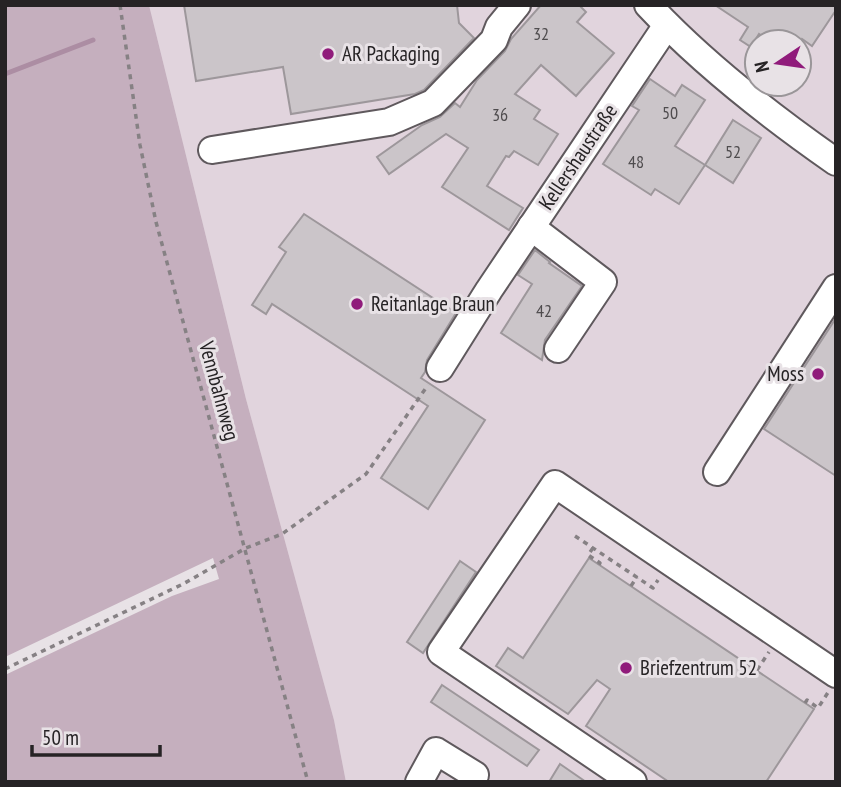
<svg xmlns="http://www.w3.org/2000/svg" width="841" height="787" font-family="'PT Sans Narrow',sans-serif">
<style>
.built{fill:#e1d4dd;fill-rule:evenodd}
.green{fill:#c5afbe}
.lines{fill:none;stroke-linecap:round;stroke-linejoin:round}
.stream{stroke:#ac8da3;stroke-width:5}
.building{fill:#cbc5c9;stroke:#9d979b;stroke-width:2}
.minor-casing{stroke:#5f595d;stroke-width:30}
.path{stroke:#868184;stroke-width:3.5;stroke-dasharray:5 5;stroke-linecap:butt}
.minor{stroke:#fff;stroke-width:26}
.poi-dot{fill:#901b7b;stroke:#e8e2e6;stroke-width:2.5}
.labels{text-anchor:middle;stroke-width:6;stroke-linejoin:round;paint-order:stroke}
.number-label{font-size:18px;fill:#4f4c4e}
.poi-label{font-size:21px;fill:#262325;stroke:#e8e2e6;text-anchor:start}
.street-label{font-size:21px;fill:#262325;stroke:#e8e2e6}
</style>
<rect width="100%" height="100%" fill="#e8e2e6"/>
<!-- built -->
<path class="built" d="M149 5H836V782H346L334 720 246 399ZM757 42H799V84H757Z"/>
<!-- green -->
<polygon class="green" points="5,5 149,5 246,399 334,720 346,782 5,782 5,675 172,596 219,579 213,558 5,657"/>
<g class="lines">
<!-- stream -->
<polyline class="stream" points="5,74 93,40"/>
</g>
<!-- building -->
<g class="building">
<polygon points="184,5 457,5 459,23 474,38 424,90 415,94 291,114 283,67 196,81"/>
<polygon points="541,5 579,5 586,12 577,22 614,53 576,96 541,65 515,94 540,110 534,119 558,134 538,165 514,151 509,157 506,156 487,186 523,208 509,230 442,187 468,148 446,134 389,174 377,157 422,125 440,117 455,103 460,107 477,80 505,51 511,39"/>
<polygon points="715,5 836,5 836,10 812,46 802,39 800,42 771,42 759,34 751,47 740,40 748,27"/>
<polygon points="650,79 675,96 682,85 705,100 675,146 705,165 679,204 655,189 651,195 603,164 639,110 632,106"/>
<polygon points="733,120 761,138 733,183 705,165"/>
<polygon points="304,214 456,313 427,360 425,372 421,378 485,420 428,509 381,478 428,406 272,304 266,314 252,305 286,252 279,247"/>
<polygon points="535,250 550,262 549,263 582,286 545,340 542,360 501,333 532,284 518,275"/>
<polygon points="836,318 836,476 764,429"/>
<polygon points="589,558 814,709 766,782 669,782 586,726 610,689 597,680 568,714 496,666 508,648 523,658"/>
<polygon points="460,561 476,572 423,653 407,642"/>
<polygon points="442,685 539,750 527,766 431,702"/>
<polygon points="560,764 586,782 549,782"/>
</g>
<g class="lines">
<defs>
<g id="minor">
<path d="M648 5C704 65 770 116 836 162"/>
<polyline points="212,150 389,122 433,103 494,40 499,27 517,5"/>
<polyline points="531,227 603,282 558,349"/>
<polyline points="440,368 489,290 667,25"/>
<polyline points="717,472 836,288"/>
<polyline points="419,782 436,751 475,775"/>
<polyline points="633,782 441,652 555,484 836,674"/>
</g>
</defs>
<!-- minor casing -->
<use href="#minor" class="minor-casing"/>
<!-- path -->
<g class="path">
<polyline points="120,5 140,145 156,222 308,782"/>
<polyline points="575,536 653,588 658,580"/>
<polyline points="593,548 588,555 600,563 599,565"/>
<polyline points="631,586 637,577"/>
<polyline points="5,669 183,584 246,548 282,534 366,474 428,385"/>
<polyline points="757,670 769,652"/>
<polyline points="805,703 807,700 818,708 829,691"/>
</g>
<!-- minor -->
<use href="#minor" class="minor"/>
</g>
<!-- markers -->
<g class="poi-dot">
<circle cx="328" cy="54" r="7"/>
<circle cx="357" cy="304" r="7"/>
<circle cx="818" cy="374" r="7"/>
<circle cx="626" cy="668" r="7"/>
</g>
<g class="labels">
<!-- number labels -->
<g class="number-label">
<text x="541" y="40">32</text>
<text x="670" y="119">50</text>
<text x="500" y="121">36</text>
<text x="733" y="158">52</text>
<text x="636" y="168">48</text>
<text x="544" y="317">42</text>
</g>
<!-- poi labels -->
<g class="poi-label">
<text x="342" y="61">AR Packaging</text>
<text x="371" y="311">Reitanlage Braun</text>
<text x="804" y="381" text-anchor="end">Moss</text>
<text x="640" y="675">Briefzentrum 52</text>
</g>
<!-- street labels -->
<g class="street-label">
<text transform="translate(578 157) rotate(-56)" y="7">Kellershaustraße</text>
<text transform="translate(219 391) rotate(75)" y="7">Vennbahnweg</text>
</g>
</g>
<!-- border -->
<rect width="841" height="787" fill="none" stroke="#262325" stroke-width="14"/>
<!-- north arrow -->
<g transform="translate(778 63) rotate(257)"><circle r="33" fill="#e8e2e6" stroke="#9a9699" stroke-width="2"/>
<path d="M0-5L12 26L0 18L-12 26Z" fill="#901b7b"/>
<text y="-10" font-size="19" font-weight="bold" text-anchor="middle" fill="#262325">N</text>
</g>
<!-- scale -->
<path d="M32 745v10h128v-10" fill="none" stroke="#262325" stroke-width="3.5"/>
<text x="42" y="745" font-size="21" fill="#262325" stroke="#e8e2e6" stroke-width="5" paint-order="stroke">50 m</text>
</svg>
